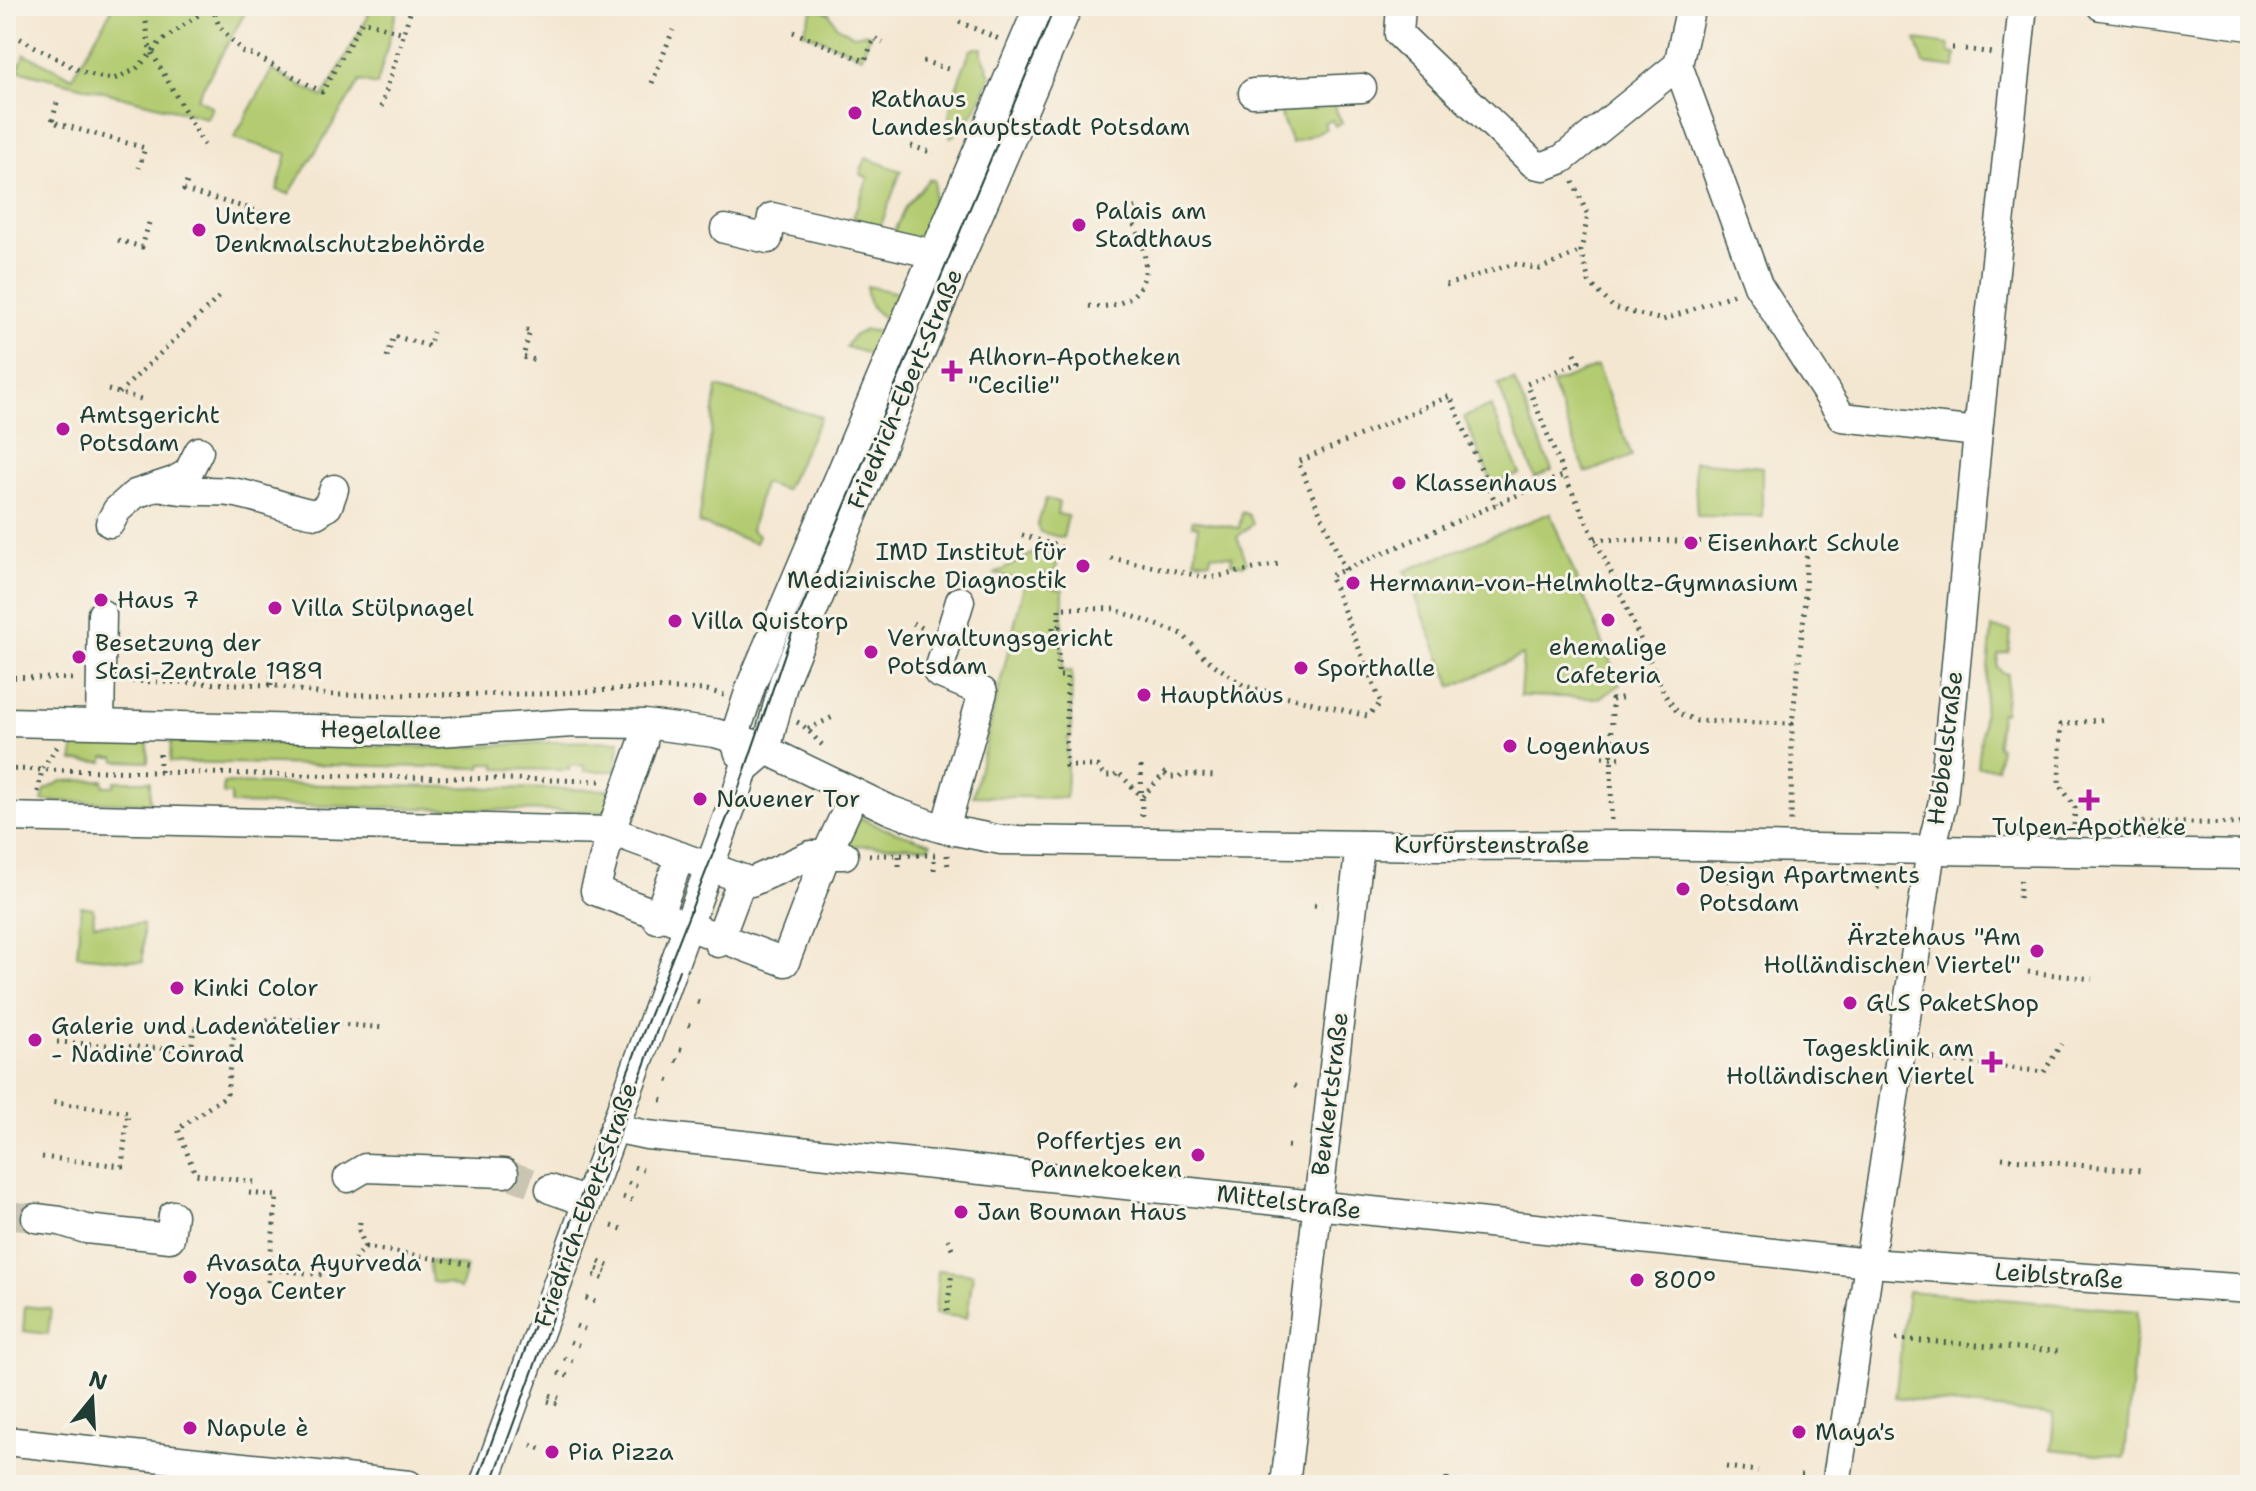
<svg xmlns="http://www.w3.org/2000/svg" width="2256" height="1491" font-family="'Shantell Sans',sans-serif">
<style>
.green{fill:#b3cc71;stroke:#698452;stroke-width:2}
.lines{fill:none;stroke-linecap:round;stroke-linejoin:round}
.minor-tunnel{stroke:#c9c5b2;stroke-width:28;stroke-dasharray:28 14;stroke-linecap:butt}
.minor-casing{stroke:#3f564c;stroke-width:31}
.path{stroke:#3f564c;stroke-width:5;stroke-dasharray:2 6;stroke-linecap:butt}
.minor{stroke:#fff;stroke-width:28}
.tram{stroke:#1f3d34;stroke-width:2}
.poi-dot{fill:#b5179e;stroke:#f7f3e8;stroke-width:3}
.labels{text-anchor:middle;stroke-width:6;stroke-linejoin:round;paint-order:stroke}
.poi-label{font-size:24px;fill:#1f3d34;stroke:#f7f3e8;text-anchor:start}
.street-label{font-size:24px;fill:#1f3d34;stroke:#f7f3e8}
</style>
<rect width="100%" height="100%" fill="#f7f3e8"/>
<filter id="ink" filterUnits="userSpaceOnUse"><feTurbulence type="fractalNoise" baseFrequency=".0125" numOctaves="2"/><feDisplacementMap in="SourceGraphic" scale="16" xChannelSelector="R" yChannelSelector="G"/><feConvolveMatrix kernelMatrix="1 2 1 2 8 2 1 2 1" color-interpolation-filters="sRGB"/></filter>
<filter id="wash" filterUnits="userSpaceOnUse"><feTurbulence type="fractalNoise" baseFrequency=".006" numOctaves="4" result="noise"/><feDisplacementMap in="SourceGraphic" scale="32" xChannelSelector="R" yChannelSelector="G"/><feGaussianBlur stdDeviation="1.8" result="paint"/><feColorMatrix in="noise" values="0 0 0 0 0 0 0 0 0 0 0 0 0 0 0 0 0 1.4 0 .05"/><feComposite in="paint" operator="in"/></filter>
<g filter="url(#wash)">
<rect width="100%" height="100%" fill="#f4e7d1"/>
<!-- green -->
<g class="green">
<polygon points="108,6 249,6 197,98 212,107 207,118 17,70 25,54 72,77 112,9"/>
<polygon points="364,6 398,6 377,85 360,81 289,194 277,190 287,154 234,138 272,70 323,97 369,15 362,9"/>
<polygon points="814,7 829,13 837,26 853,35 865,33 870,35 862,56 803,32"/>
<polygon points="1916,40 1950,45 1949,53 1956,54 1955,68 1924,64"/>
<path d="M975 48H982V55L988 67 987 71 991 74C983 95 971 125 951 137 942 115 962 73 970 51Z"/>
<polygon points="1274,99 1290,99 1290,106 1303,107 1304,99 1331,99 1342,123 1335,126 1332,120 1324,123 1326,129 1292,143"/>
<polygon points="866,158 901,171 880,228 853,218 868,178 860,174"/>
<path d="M929 179 934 180C936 201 926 222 920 242L892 236 905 207Z"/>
<path d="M867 286 903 294 890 322C875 312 865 305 867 286Z"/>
<polygon points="865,330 885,332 873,355 846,347 853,336"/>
<polygon points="1597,366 1632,456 1586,473 1552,384"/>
<polygon points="1514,380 1552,470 1535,478 1498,385"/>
<polygon points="717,387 821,417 785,490 763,483 751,530 759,535 755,543 699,523"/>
<polygon points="1491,406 1520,474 1493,485 1464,417"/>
<polygon points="1694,461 1762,467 1762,517 1697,516"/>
<polygon points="1046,499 1059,502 1057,514 1068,516 1063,538 1040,532 1037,526"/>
<polygon points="1242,512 1249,515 1253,524 1237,537 1247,562 1243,565 1231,563 1232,556 1211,554 1210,561 1195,560 1198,526 1192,525 1192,520 1239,528"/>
<polygon points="1550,513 1620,685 1600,698 1520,696 1523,655 1452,687 1405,571"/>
<polygon points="1037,551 1059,556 1054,576 1044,573 1041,584 1063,590 1063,630 1056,630 1056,643 1063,643 1063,671 1072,671 1071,738 1068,738 1066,798 973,796 1025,581 995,574"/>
<polygon points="1992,628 2011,631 2009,652 1998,655 1997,667 2004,673 2008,674 2004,713 2000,713 1997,746 2000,747 1997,768 1978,767"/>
<polygon points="73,738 148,740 148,762 116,761 115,757 104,757 104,762 73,761"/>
<polygon points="171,741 447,748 555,742 620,741 615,771 584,771 584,766 569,766 569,770 496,769 496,764 482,764 481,768 170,762"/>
<polygon points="103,780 104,786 114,786 115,781 150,781 150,803 42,801 45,790 62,781"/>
<polygon points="223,783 611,790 607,812 231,804 231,794 223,794"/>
<polygon points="859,817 883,828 931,843 930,847 847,845"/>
<polygon points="81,906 93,908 94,924 143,924 143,962 77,955"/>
<polygon points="429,1261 467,1267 460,1289 448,1284 432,1282"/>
<polygon points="938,1270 973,1274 967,1318 935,1314"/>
<polygon points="1908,1291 2138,1311 2125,1457 2051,1449 2054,1415 1895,1398"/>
<polygon points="25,1306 51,1309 48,1334 23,1331"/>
</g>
</g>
<g filter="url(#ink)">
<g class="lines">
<!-- minor-tunnel -->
<g class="minor-tunnel">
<polyline points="504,1173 550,1189"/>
<polyline points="6,1215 36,1218"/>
</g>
<defs>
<g id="minor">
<polyline points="1401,6 1399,34 1534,164 1544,166 1562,159 1678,65 1691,6"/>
<polyline points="2101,6 2250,26"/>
<polyline points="1678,65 1758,285 1842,417 1978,432"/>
<polyline points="1253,93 1362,88"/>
<polyline points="725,229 768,239 772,217 952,258"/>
<path d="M160 486C184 493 206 490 230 492 257 495 287 510 316 514L328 506 334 489"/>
<polyline points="110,523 117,510 135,494 174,481 188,473 199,451"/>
<polyline points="6,722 439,732 572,723 645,724 715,733 754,744 890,810 940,828 1001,840 1440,846 1633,845 2250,855"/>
<polyline points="100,723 102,614"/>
<polyline points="643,742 611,831 595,891 785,962 826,855 847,810"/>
<polyline points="739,753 734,738 752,683 1039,6"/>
<polyline points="734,802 744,769 766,750 784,681 959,260 1068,6"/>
<polyline points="6,817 611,831 751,882 811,855 844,855"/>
<polyline points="945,829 983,692 938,673 960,601"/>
<polyline points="657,919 680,856"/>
<polyline points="718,943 742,879"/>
<polyline points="614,1128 647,1135 1869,1263 2250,1289"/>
<polyline points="348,1178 365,1168 504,1173"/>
<polyline points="550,1189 587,1202"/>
<polyline points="36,1218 60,1221 86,1229 170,1238 173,1215"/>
<polyline points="6,1441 409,1485"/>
<polyline points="484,1485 732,805"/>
<polyline points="1285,1485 1360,845"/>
<polyline points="1836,1485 1931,850 1943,801 1978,432 2023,6"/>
</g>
</defs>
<!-- minor casing -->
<use href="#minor" class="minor-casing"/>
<!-- path -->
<g class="path">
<polyline points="144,6 149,45 152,53 204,145"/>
<polyline points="212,6 219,26 243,52 254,55 322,92 362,21 404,33"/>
<polyline points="959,22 999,39"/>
<polyline points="6,31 80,71 100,77 114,79 135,70 152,53 160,42 211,6"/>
<polyline points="793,32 865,61 874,38 883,43"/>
<polyline points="1952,48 1956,48"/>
<polyline points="1965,49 1993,53"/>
<polyline points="923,61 951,70"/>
<polyline points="652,83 673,30"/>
<polyline points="57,103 52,122 145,148 139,168"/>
<polyline points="381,107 412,6"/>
<polyline points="911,146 934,153"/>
<polyline points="187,182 184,190 261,212 257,227"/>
<polyline points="1573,182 1588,215 1581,251 1589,282 1614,308 1663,320 1737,293"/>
<polyline points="118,240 142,247 149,223 153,225"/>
<polyline points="1446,285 1514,264 1540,269 1581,251"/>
<path d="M1089 306C1119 310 1149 295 1145 260 1144 244 1134 226 1128 211L1139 206"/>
<polyline points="526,330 530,331 523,357 535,360"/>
<polyline points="1575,353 1579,362 1527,384 1564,475 1609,568 1665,695 1678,713 1697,721 1792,724 1791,823"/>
<polyline points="387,357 394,336 429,346 433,332"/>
<polyline points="108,390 141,399"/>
<polyline points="119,393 219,297"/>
<polyline points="1022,535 1061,547"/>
<polyline points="1595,539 1807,544 1804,615 1792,724"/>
<polyline points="1111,558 1210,578 1278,564"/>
<polyline points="1345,570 1298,462 1450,396 1496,504"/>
<polyline points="913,623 927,630"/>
<polyline points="6,677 78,679"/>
<polyline points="124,681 271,685 328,695 542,694 647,688 707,690 724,695"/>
<polyline points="271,685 273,654"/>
<path d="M797 722C809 728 814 739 825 747"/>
<polyline points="808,729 835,716"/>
<polyline points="1602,757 1625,758"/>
<polyline points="1141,766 1142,818"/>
<polyline points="6,769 605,781"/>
<polyline points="160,772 160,749"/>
<polyline points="1166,772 1142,797 1118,772 1115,776 1104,776 1098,766 1066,766 1067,676 1058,676 1058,648 1053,648 1053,626 1059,626 1059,608 1113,609 1182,634 1205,658 1244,686 1367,716 1381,703 1330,576 1564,475"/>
<polyline points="1165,774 1168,777 1179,777 1182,774 1216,776"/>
<polyline points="38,792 42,769 57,747"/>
<polyline points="1611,820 1612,700 1625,697"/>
<polyline points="2074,825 2075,808 2059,783 2061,725 2105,719"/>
<polyline points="2119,825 2134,822 2250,824"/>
<polyline points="869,855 935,855"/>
<polyline points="947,855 948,870"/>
<polyline points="899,856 899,870"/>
<polyline points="934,870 934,855"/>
<polyline points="1728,883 1728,873"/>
<polyline points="1877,888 1886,881"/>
<polyline points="2019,898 2021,877"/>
<polyline points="1314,905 1322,906"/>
<polyline points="2028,972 2092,979"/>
<polyline points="697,1002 703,1004"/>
<polyline points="688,1025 695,1028"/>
<polyline points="8,1037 13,1037"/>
<polyline points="57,1042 170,1049 192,1044 194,1028 201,1029"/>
<polyline points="680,1049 687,1051"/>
<polyline points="1925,1057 2044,1072 2061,1044"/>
<polyline points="676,1060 682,1063"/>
<polyline points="668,1080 675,1082"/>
<polyline points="1294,1086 1302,1087"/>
<polyline points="661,1100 668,1102"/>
<polyline points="1287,1146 1295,1147"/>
<polyline points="42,1157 122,1166 128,1112 49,1102"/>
<polyline points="2002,1158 2142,1171"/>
<polyline points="634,1167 643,1170"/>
<polyline points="254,1182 195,1174 178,1129 227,1095 232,1042 236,1033 247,1027 273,1018 385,1028"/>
<polyline points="628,1183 637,1186"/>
<polyline points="249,1193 277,1196 269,1269"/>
<polyline points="623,1197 632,1200"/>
<polyline points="360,1222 359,1230 365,1247"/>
<polyline points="612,1226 622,1229"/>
<polyline points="948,1239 954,1253"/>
<polyline points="365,1247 474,1265"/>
<polyline points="599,1262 608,1266"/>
<polyline points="597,1269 606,1272"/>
<polyline points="594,1275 604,1279"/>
<polyline points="268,1282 269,1269 333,1276 349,1266 365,1247"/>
<polyline points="586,1298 595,1302"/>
<polyline points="947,1311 952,1272"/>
<polyline points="576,1326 585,1329"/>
<polyline points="1896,1339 2058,1351"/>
<polyline points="570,1342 579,1345"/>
<polyline points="564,1358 573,1361"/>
<polyline points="558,1373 568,1376"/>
<polyline points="550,1395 559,1398"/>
<polyline points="548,1401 558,1404"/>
<polyline points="531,1445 541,1449"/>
<polyline points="1726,1467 1758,1471"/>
<polyline points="1801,1475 1806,1475"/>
<polyline points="1447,1477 1447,1485"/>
<polyline points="1558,1484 1562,1485"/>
</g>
<!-- minor -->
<use href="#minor" class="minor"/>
<!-- tram -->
<g class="tram">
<polyline points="734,802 795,624 1055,6"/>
<polyline points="476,1485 603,1135 732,805"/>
<polyline points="491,1485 679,970"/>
</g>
</g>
</g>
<!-- markers -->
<g class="poi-dot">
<circle cx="855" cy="113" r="8"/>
<circle cx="1079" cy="225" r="8"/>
<circle cx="199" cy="230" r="8"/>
<path d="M948 359h8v8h8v8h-8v8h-8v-8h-8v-8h8z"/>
<circle cx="63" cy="429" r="8"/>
<circle cx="1399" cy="483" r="8"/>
<circle cx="1691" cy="543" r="8"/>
<circle cx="1083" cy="566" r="8"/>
<circle cx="1353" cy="583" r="8"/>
<circle cx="101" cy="600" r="8"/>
<circle cx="275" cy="608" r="8"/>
<circle cx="1608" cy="620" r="8"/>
<circle cx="675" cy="621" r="8"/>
<circle cx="871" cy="652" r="8"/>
<circle cx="79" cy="657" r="8"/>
<circle cx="1301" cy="668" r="8"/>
<circle cx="1144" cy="695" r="8"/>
<circle cx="1510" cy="746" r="8"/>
<circle cx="700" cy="799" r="8"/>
<path d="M2085 788h8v8h8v8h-8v8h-8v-8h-8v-8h8z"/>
<circle cx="1683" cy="889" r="8"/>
<circle cx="2037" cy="951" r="8"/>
<circle cx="177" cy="988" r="8"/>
<circle cx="1850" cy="1003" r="8"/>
<circle cx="35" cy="1040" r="8"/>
<path d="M1988 1050h8v8h8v8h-8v8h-8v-8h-8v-8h8z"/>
<circle cx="1198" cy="1155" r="8"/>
<circle cx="961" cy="1212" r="8"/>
<circle cx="190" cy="1277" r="8"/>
<circle cx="1637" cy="1280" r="8"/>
<circle cx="190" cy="1428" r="8"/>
<circle cx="1799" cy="1432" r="8"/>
<circle cx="552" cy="1452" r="8"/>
</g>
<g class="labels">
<!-- poi labels -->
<g class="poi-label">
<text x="871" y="107">Rathaus<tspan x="871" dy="28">Landeshauptstadt Potsdam</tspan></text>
<text x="1095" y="219">Palais am<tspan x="1095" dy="28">Stadthaus</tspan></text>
<text x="215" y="224">Untere<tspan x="215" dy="28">Denkmalschutzbehörde</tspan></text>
<text x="968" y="365">Alhorn-Apotheken<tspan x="968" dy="28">"Cecilie"</tspan></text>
<text x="79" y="423">Amtsgericht<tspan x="79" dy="28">Potsdam</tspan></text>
<text x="1415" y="491">Klassenhaus</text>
<text x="1707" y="551">Eisenhart Schule</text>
<text x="1067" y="560" text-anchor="end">IMD Institut für<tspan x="1067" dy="28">Medizinische Diagnostik</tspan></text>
<text x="1369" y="591">Hermann-von-Helmholtz-Gymnasium</text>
<text x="117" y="608">Haus 7</text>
<text x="291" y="616">Villa Stülpnagel</text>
<text x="691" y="629">Villa Quistorp</text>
<text x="887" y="646">Verwaltungsgericht<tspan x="887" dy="28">Potsdam</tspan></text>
<text x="95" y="651">Besetzung der<tspan x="95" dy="28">Stasi-Zentrale 1989</tspan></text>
<text x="1608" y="655" text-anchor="middle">ehemalige<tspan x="1608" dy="28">Cafeteria</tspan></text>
<text x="1317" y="676">Sporthalle</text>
<text x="1160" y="703">Haupthaus</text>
<text x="1526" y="754">Logenhaus</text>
<text x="716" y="807">Nauener Tor</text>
<text x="2089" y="835" text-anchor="middle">Tulpen-Apotheke</text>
<text x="1699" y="883">Design Apartments<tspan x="1699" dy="28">Potsdam</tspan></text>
<text x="2021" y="945" text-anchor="end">Ärztehaus "Am<tspan x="2021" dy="28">Holländischen Viertel"</tspan></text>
<text x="193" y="996">Kinki Color</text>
<text x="1866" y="1011">GLS PaketShop</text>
<text x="51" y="1034">Galerie und Ladenatelier<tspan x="51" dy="28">- Nadine Conrad</tspan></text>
<text x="1974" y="1056" text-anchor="end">Tagesklinik am<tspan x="1974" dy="28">Holländischen Viertel</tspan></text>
<text x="1182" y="1149" text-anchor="end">Poffertjes en<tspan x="1182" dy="28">Pannekoeken</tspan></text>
<text x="977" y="1220">Jan Bouman Haus</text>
<text x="206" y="1271">Avasata Ayurveda<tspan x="206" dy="28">Yoga Center</tspan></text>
<text x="1653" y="1288">800°</text>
<text x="206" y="1436">Napule è</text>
<text x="1815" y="1440">Maya's</text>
<text x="568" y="1460">Pia Pizza</text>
</g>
<!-- street labels -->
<g class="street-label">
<text transform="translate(905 389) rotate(-67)" y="8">Friedrich-Ebert-Straße</text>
<text transform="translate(381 730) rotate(1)" y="8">Hegelallee</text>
<text transform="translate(1945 748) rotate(-83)" y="8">Hebbelstraße</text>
<text x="1492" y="853">Kurfürstenstraße</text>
<text transform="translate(1330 1094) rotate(-83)" y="8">Benkertstraße</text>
<text transform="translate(1289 1202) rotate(7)" y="8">Mittelstraße</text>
<text transform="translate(586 1205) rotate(-70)" y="8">Friedrich-Ebert-Straße</text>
<text transform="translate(2059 1276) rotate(4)" y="8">Leiblstraße</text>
</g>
</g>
<!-- margin -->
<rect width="2256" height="1491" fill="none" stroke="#f7f3e8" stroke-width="32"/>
<!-- north arrow -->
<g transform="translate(92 1399) rotate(18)" stroke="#f7f3e8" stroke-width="6" paint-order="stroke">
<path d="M0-6L14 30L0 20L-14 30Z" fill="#1f3d34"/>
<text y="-12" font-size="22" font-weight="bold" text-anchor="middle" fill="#1f3d34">N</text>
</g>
</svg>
